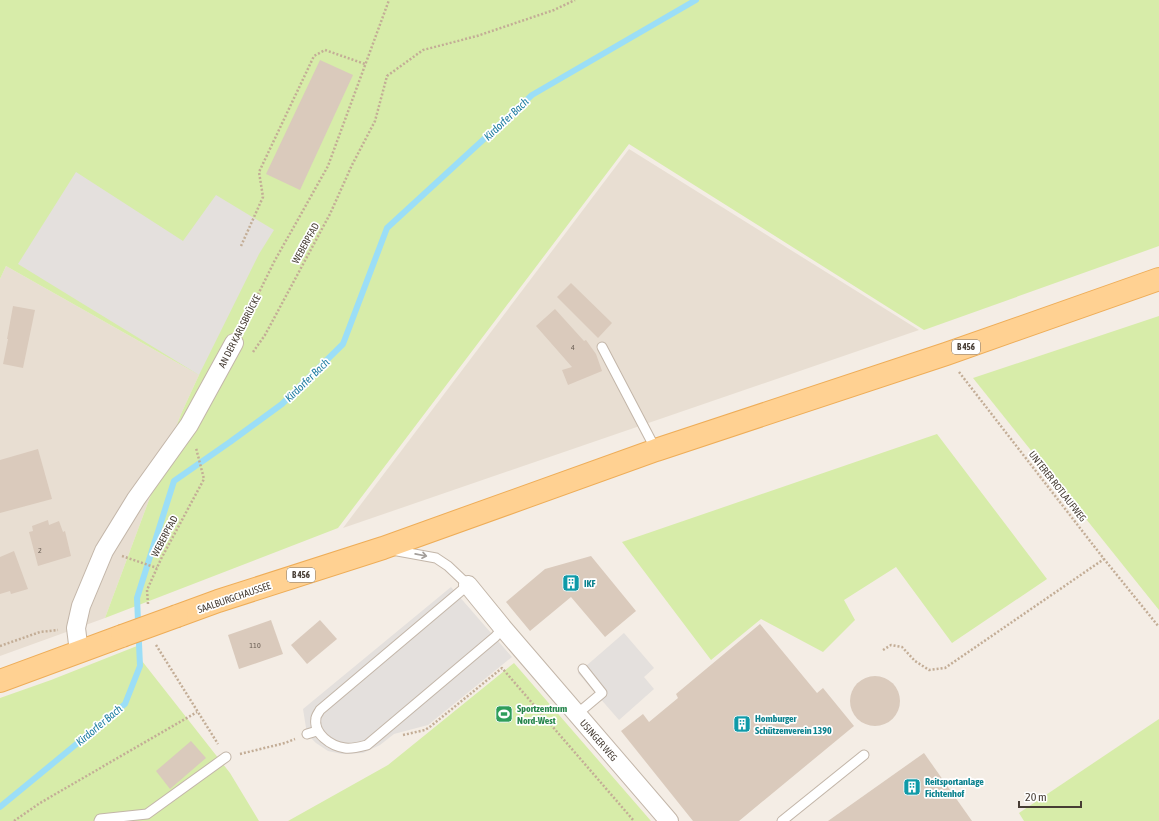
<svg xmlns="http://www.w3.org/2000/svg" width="1159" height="821" font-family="'Asap Condensed',sans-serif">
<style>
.residential{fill:#e8ded2}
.green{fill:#d7eca9}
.parking{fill:#e4e0dd}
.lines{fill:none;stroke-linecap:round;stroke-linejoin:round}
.stream{stroke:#9bdef7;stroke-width:6}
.building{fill:#dacabc}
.lane-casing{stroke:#c3b6a9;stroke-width:11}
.street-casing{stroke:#c3b6a9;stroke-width:20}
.primary-casing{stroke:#eead58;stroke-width:24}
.path{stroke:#c3ad96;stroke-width:2.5;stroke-dasharray:2 2;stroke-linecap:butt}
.lane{stroke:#fff;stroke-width:9}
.street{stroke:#fff;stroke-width:18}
.primary{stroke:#ffd192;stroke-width:22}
.primary-bridge-casing{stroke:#eead58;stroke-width:24;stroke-linecap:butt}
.primary-bridge{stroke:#ffd192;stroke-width:22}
.oneway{stroke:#a39e9a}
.labels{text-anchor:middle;stroke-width:3.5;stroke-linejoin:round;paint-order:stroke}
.number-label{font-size:8px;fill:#6c6056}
.shield{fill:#fff;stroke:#7e7771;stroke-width:1}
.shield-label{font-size:9px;font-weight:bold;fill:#473d34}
.street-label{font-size:10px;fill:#473d34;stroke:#fff}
.culture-label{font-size:10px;font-weight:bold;fill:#0d838f;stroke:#fff;text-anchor:start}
.leisure-label{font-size:10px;font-weight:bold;fill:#27864d;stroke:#fff;text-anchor:start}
.water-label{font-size:11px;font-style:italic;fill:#207ea2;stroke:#fff}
</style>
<rect width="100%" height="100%" fill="#f4ede5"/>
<!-- residential -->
<g class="residential">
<polygon points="629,149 919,330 343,528"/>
<polygon points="6,266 199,375 181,414 105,618 0,656 0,279"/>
</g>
<!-- green -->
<g class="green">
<polygon points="0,0 1159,0 1159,246 924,330 629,144 338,528 105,618 181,414 199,375 6,266 0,279"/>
<polygon points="1159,316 1159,610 973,378"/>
<polygon points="937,434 1047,579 952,643 896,567 844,600 855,620 823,652 761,619 711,660 622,542"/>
<polygon points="137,646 142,661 230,773 259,821 0,821 0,698 51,680"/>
<polygon points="514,663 651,821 288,821 388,765"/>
<polygon points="1159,719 1159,821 1024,821 1019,813"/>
</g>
<!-- parking -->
<g class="parking">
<polygon points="76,172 183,241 216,195 274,230 259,254 199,375 18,264"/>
<polygon points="451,587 512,657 428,725 394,734 380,745 363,753 342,754 328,751 316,743 307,734 303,709"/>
<polygon points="624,633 654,668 644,677 654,689 619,720 578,673"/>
</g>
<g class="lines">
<!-- stream -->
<polyline class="stream" points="0,807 125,704 140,666 137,598 174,481 230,442 282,404 343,344 387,228 532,95 696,0"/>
</g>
<!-- building -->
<g class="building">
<polygon points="320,60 353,75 300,190 266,174"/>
<polygon points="571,283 612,323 598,338 557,297"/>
<polygon points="13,306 35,310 23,368 3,364 8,339 7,339"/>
<polygon points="555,309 584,341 586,340 596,354 602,371 568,385 562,370 572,367 536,326"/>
<polygon points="38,449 52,499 0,513 0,460"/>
<polygon points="48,520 49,525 59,521 63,532 65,531 71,556 38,566 29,532 33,531 32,526"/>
<polygon points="14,551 28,589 11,594 10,591 0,594 0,557"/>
<polygon points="591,556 636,611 605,637 571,597 530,631 506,602 545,569"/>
<polygon points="271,620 283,654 239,669 228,635"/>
<polygon points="320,620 337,639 307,664 291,645"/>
<polygon points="760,624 817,693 823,688 854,726 739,821 693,821 621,731 643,714 649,722 678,698 676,694"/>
<circle cx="875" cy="701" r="25"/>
<polygon points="191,741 206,758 170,789 156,771"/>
<polygon points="924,753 972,821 828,821"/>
</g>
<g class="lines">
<defs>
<g id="lane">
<polyline points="602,347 656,450"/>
<path d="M392 550 436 558 448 566 468 585 320 710C319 712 316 716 316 718 313 734 331 746 345 748 352 749 359 747 367 745L495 637 503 628"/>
<polyline points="577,714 602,693 583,669"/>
<polyline points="307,734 317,731"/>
<polyline points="99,821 100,819 147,814 226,757"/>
<polyline points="782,821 864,755"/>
</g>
<g id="street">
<polyline points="468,585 503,628 669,821"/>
<polyline points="79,652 76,628 81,606 104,551 136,499 189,425 234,343"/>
</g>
<g id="primary">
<polyline points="177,616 218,601 383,548 656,450 946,354 1159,279"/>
<polyline points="0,681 122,636"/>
</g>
</defs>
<!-- lane casing -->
<use href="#lane" class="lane-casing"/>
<!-- street casing -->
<use href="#street" class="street-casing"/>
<!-- primary casing -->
<use href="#primary" class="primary-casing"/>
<!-- path -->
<g class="path">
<polyline points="241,246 263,197 259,172 314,56 325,50 365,64"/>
<polyline points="242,327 274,262 328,166 389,0"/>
<polyline points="253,352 265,335 330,214 352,165 375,121 387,76 423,50 477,36 554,10 575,0"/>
<polyline points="959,372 1104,559 1159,627"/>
<polyline points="122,556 157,568"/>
<polyline points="148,604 147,590 161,559 204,479 196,448"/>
<polyline points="156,645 218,744"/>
<polyline points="0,646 40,632 58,630"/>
<polyline points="883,650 891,645 902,647 915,661 929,670 945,668 1104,559"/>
<polyline points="403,735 425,730 431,726 502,668 634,821"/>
<polyline points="240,754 285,743 295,739"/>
<polyline points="14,821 40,803 197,712"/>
</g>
<!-- lane -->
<use href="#lane" class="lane"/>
<!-- street -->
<use href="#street" class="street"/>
<!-- primary -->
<use href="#primary" class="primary"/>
<defs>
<polyline id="primary-bridge" points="122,636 177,616"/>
</defs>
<!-- primary-bridge casing -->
<use href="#primary-bridge" class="primary-bridge-casing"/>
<!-- primary-bridge -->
<use href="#primary-bridge" class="primary-bridge"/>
</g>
<!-- one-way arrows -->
<defs><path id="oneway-shaft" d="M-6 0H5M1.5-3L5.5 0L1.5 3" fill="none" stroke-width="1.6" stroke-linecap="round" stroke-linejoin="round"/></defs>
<use class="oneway" href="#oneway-shaft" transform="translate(421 555) rotate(11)"/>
<!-- icons -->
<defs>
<symbol id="building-square" viewBox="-11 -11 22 22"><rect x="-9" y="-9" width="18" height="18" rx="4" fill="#0f9aa8" stroke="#fff"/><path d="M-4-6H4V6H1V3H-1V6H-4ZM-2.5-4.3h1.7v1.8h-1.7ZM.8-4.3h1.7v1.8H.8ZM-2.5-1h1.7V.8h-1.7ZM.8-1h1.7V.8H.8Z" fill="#fff"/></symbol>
<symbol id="stadium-square" viewBox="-11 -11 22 22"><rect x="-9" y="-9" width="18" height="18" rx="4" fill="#2e9e5b" stroke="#fff"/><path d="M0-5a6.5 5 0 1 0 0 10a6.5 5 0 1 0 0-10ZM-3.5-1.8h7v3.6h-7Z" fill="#fff"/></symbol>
</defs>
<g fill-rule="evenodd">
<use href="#building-square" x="561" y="573" width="20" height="20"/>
<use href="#stadium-square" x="494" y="704" width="20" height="20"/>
<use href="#building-square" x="732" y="714" width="20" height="20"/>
<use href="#building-square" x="902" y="777" width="20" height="20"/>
</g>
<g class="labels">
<!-- number labels -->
<g class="number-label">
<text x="573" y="350">4</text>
<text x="40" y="553">2</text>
<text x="255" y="648">110</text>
</g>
<!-- shield labels -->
<g class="shield">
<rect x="952" y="340" width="28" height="14" rx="3"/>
<rect x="287" y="568" width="28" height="14" rx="3"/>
</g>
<g class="shield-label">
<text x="966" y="350">B 456</text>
<text x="301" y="578">B 456</text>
</g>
<!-- street labels -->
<g class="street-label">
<text transform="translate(305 243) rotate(-61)" y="4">WEBERPFAD</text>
<text transform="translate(239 331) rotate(-63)" y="4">AN DER KARLSBRÜCKE</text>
<text transform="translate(1058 486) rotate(52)" y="4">UNTERER ROTLAUFWEG</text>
<text transform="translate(164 536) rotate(-62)" y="4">WEBERPFAD</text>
<text transform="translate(234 597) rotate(-19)" y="4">SAALBURGCHAUSSEE</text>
<text transform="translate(599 740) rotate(49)" y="4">USINGER WEG</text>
</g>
<!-- culture labels -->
<g class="culture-label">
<text x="584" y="587">IKF</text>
<text x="755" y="722">Homburger<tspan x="755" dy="12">Schützenverein 1390</tspan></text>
<text x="925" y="785">Reitsportanlage<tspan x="925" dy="12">Fichtenhof</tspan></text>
</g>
<!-- leisure labels -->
<g class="leisure-label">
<text x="517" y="712">Sportzentrum<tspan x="517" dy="12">Nord-West</tspan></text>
</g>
<!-- water labels -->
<g class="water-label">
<text transform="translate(506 119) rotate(-43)" y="4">Kirdorfer Bach</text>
<text transform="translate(307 380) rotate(-44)" y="4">Kirdorfer Bach</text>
<text transform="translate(99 725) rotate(-40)" y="4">Kirdorfer Bach</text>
</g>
</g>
<!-- scale -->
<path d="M1019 801v6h62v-6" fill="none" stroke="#473d34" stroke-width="2"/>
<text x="1025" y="801" font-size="12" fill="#473d34" stroke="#ffffff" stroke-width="3" paint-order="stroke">20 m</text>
</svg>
